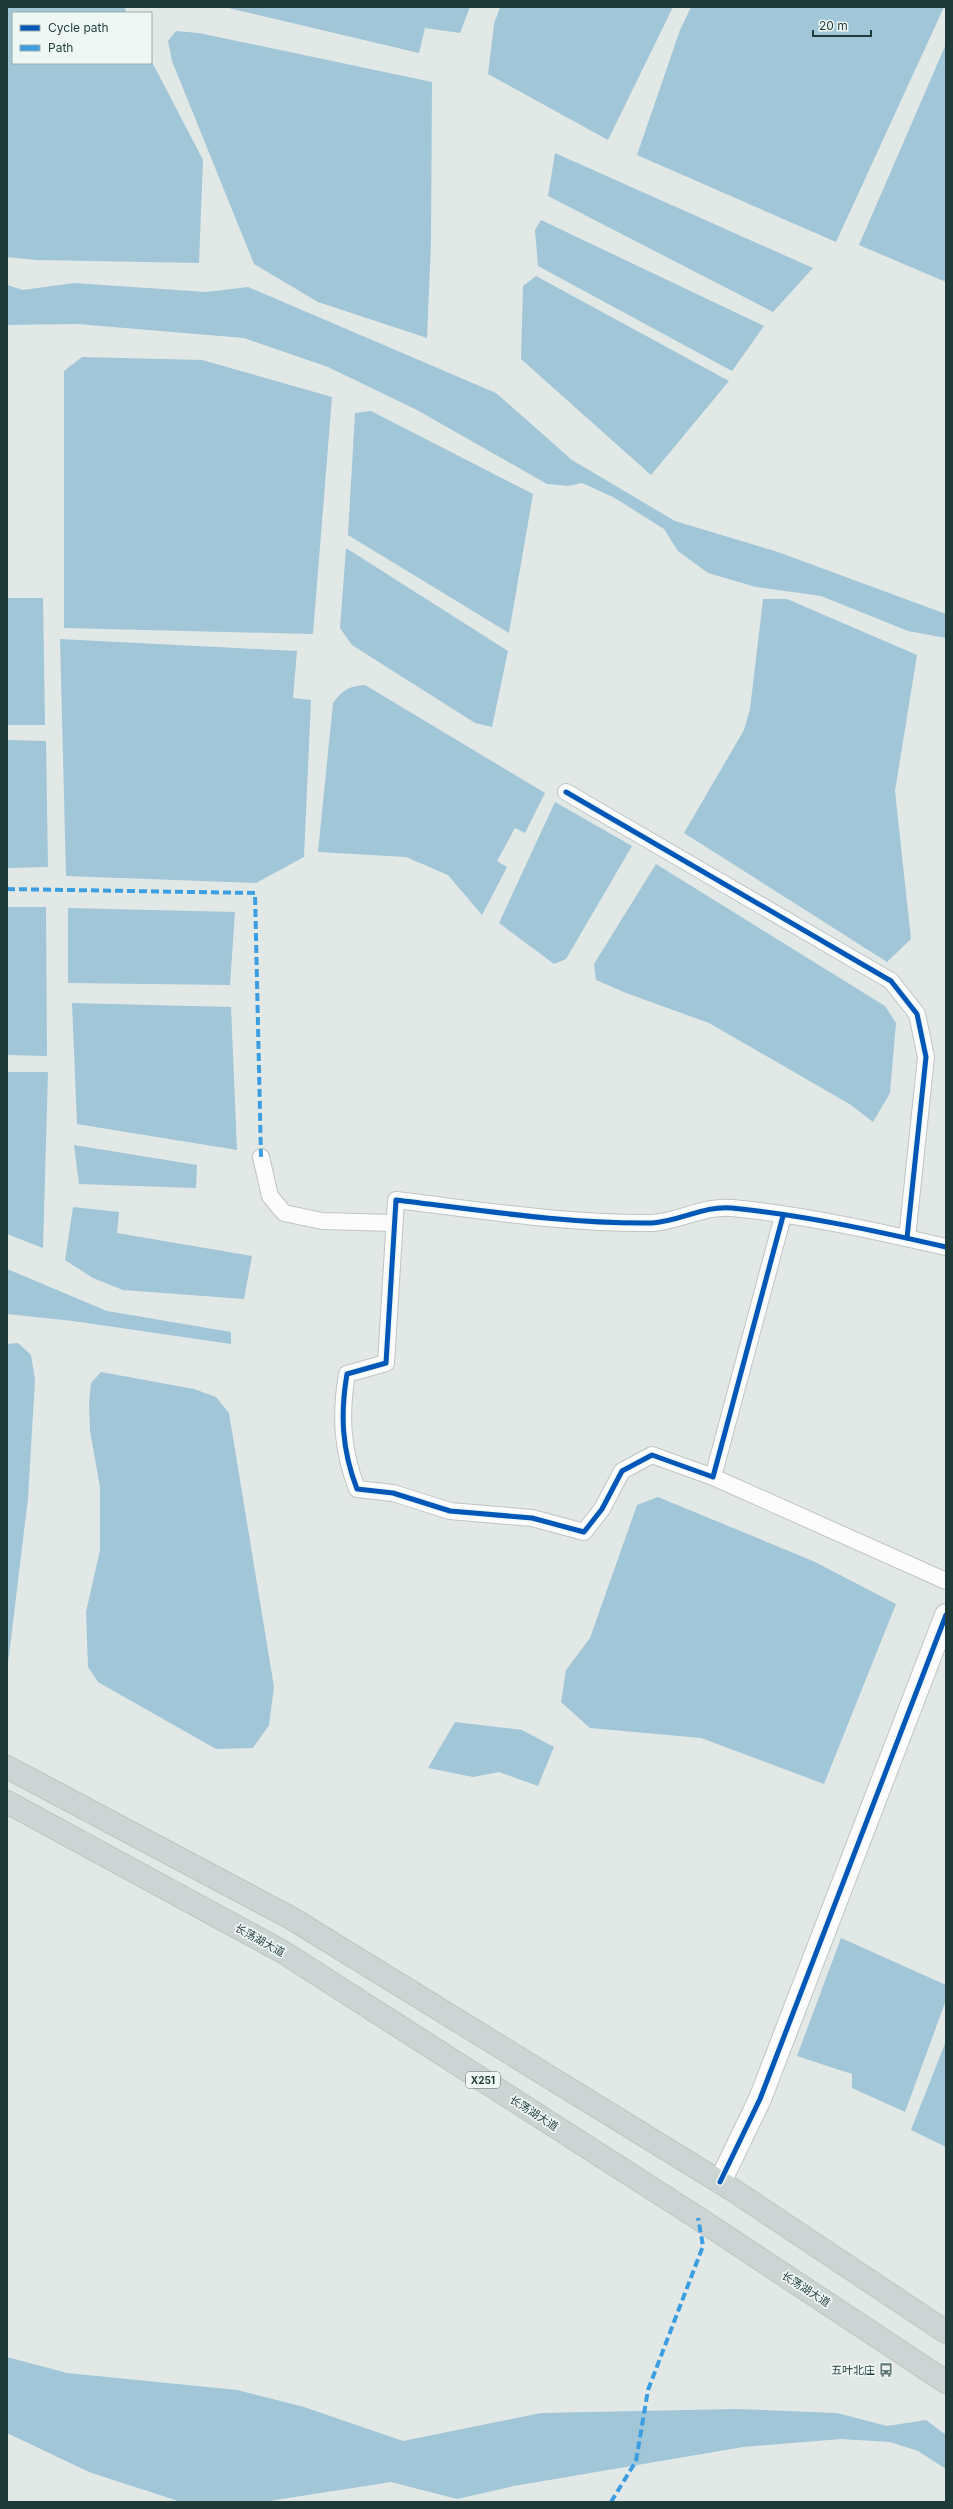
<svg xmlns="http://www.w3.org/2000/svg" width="953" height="2509" font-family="Inter,'Noto Sans SC',sans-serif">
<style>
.water{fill:#a0c6d8}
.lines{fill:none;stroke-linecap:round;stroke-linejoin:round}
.street-casing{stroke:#bfc5c3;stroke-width:18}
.secondary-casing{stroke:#bdc6c4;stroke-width:24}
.primary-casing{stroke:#bbc5c3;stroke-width:24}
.street{stroke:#fbfcfb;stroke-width:16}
.secondary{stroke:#fbfcfb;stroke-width:22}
.primary{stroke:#ccd5d4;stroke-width:22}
.quiet{stroke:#3c9ee2;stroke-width:4;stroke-dasharray:8 4;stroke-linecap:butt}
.cycleway-casing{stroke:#eff7f5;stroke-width:8}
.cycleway{stroke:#0057b8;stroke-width:5}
.labels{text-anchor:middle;stroke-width:3.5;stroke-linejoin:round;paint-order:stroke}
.shield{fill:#eff7f5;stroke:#5d7371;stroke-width:1}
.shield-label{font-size:10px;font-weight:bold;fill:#1f3b39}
.street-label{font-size:11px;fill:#1f3b39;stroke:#eff7f5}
.poi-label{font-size:11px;fill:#1f3b39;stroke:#eff7f5;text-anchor:end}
</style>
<rect width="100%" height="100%" fill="#e2e8e6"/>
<!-- water -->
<g class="water">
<polygon points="7,7 124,7 127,13 13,13 13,63 151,63 151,60 203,160 199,263 36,260 7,257"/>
<polygon points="224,7 470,7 460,33 425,28 419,53"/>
<polygon points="500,7 673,7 608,140 488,74 494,24"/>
<polygon points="691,7 944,7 836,242 637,155 680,30"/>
<polygon points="176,31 199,33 432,82 431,242 427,338 318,302 254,264 172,61 168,41"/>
<polygon points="946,44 946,282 859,245"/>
<polygon points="555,153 813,268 773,312 548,196"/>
<polygon points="541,220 764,326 732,371 538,266 535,230"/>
<polygon points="536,276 729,381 651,475 521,359 523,286"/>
<polygon points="74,283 206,292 248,287 496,393 572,460 675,521 778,552 946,614 946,638 908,631 821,596 756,587 708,573 678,551 664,529 613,497 582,483 568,486 547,484 417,410 328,367 244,338 77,324 7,325 7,285 23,290"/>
<polygon points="82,357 202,360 332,397 313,634 64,628 64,371"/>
<polygon points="371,411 533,494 509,633 348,535 355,413"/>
<polygon points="346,548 508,651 492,727 475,723 352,645 340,628"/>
<polygon points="7,598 43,598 45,725 7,725"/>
<polygon points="763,599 787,599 917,655 895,791 911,939 887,962 684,833 744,730 750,709"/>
<polygon points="60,639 297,651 293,698 311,700 304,857 256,883 66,876"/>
<path d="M365 685 545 793 525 833 515 828 497 861 507 867 482 915 448 875 406 857 318 852 333 703C343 690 349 686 365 685Z"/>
<polygon points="7,740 46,741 48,867 7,868"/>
<polygon points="555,802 632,846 566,959 554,964 499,923"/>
<polygon points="656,864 885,1006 896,1023 890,1093 873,1122 851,1105 709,1023 626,993 596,980 594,964"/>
<polygon points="7,907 46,907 47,1056 7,1055"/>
<polygon points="68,908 235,912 230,985 68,983"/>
<polygon points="72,1003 231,1007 237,1150 77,1124"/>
<polygon points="7,1072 48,1072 43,1248 7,1234"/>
<polygon points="74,1145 197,1165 196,1188 79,1184"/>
<polygon points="73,1207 119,1212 117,1233 252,1256 244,1299 123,1290 93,1278 65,1260"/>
<polygon points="7,1269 107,1311 231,1332 231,1344 73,1321 7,1314"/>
<polygon points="18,1343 31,1355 35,1380 28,1498 7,1672 7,1344"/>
<polygon points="101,1372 194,1389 216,1397 229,1413 274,1687 269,1725 253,1748 216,1749 98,1682 88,1667 86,1612 100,1550 100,1487 90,1431 89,1404 91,1383"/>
<polygon points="658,1497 813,1561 896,1604 824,1784 701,1738 590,1728 561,1702 566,1670 590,1638 637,1505"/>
<polygon points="455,1722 522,1730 554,1747 538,1786 499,1772 473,1777 428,1768"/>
<polygon points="841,1938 946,1985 946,2000 905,2112 852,2088 852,2074 797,2056"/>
<polygon points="946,2041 946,2147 911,2130"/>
<polygon points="7,2357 67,2373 237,2390 304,2407 403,2441 541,2413 736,2409 837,2413 887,2426 926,2420 946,2435 946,2469 918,2451 890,2442 841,2439 743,2447 514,2486 457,2499 391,2482 263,2502 181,2502 89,2472 7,2433"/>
</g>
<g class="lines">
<defs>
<g id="street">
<polyline points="566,792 891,981 917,1014 926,1057 907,1238"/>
<polyline points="261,1157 270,1196 284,1213 322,1221 394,1223"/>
<path d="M783 1216 713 1477 652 1455 622 1471 602 1509 584 1532 532 1518 450 1511 393 1493 357 1489C342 1450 340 1415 347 1374L386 1363 396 1200C480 1210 566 1224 652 1223 678 1222 705 1205 732 1208 804 1215 876 1231 946 1247"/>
<polyline points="713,1477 946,1581"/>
</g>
<polyline id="secondary" points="720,2182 760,2099 946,1615"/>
<g id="primary">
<polyline points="7,1767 291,1918 733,2190 946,2332"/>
<polyline points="7,1802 283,1952 698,2218 946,2382"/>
</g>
</defs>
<!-- street casing -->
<use href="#street" class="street-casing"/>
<!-- secondary casing -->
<use href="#secondary" class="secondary-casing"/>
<!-- primary casing -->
<use href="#primary" class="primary-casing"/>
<!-- street -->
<use href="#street" class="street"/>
<!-- secondary -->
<use href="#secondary" class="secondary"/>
<!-- primary -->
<use href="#primary" class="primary"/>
<!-- quiet -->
<g class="quiet">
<polyline points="7,889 255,893 261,1157"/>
<polyline points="611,2502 636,2461 648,2390 703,2246 698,2218"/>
</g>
<defs>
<g id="cycleway">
<polyline points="566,792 891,981 917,1014 926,1057 907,1238"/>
<path d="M783 1216 713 1477 652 1455 622 1471 602 1509 584 1532 532 1518 450 1511 393 1493 357 1489C342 1450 340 1415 347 1374L386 1363 396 1200C480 1210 566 1224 652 1223 678 1222 705 1205 732 1208 804 1215 876 1231 946 1247"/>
<polyline points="720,2182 760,2099 946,1615"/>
</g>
</defs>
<!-- cycleway casing -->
<use href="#cycleway" class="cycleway-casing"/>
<!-- cycleway -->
<use href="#cycleway" class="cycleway"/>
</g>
<!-- icons -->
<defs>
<symbol id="bus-bare" viewBox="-9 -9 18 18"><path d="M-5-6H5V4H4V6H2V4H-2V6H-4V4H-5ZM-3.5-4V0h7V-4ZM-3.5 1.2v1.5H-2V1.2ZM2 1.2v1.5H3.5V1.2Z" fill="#637876" stroke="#eff7f5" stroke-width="2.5" paint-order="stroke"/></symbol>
</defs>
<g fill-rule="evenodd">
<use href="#bus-bare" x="876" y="2360" width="20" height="20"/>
</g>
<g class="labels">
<!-- shield labels -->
<rect class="shield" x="466" y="2072" width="34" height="16" rx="3"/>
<g class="shield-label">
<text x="483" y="2084">X251</text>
</g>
<!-- street labels -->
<g class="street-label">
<text transform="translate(260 1940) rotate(29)" y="4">长荡湖大道</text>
<text transform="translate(534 2113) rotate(33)" y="4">长荡湖大道</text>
<text transform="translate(806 2289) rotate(33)" y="4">长荡湖大道</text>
</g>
<!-- poi labels -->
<g class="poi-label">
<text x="875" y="2374">五叶北庄</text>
</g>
</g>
<!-- border -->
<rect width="953" height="2509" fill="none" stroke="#1f3b39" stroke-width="16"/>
<!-- legend -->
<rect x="12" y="12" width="140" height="52" fill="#eff7f5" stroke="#9cacaa"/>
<rect x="20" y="25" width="20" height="6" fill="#0057b8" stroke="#9cacaa"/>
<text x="48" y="32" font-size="12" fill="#1f3b39">Cycle path</text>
<rect x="20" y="45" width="20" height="6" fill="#3c9ee2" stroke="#9cacaa"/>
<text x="48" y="52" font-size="12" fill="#1f3b39">Path</text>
<!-- scale -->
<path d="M813 30v6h58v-6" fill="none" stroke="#1f3b39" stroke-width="2"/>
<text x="819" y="30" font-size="12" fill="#1f3b39" stroke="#eff7f5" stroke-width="3" paint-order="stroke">20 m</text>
</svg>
